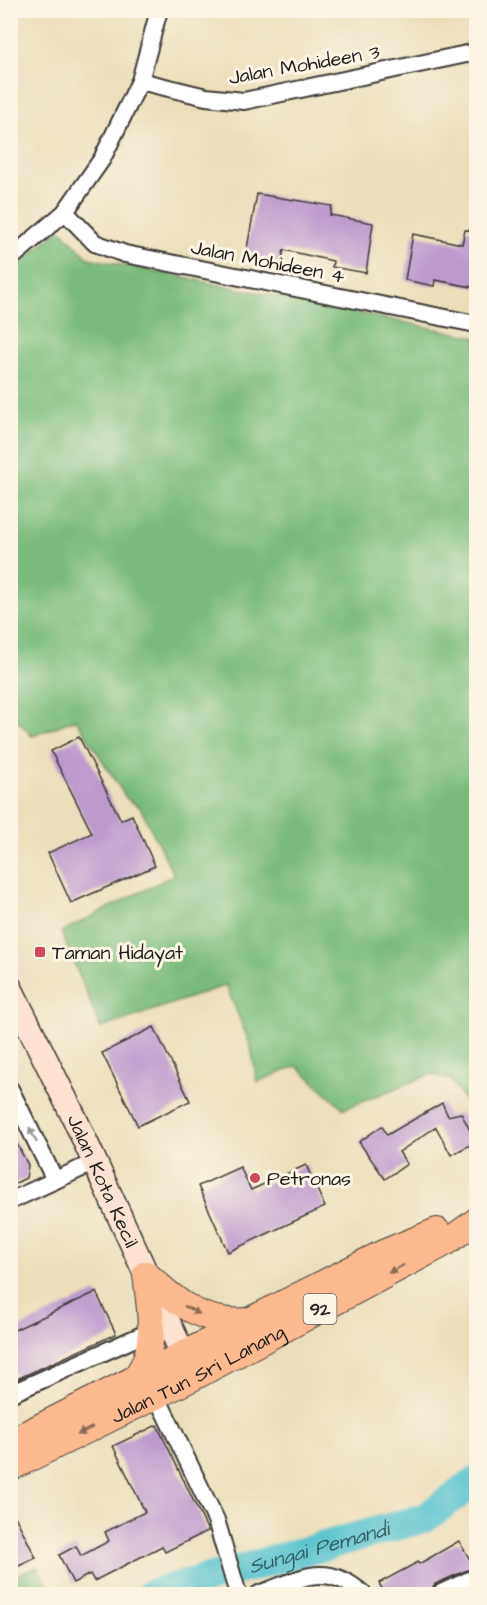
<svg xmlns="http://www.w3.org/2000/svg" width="487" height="1605" font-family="'Architects Daughter',sans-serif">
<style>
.forest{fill:#79bb7d;stroke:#4a6c4c;stroke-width:1.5}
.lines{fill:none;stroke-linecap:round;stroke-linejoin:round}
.river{stroke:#56c3cd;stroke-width:30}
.building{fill:#bc9acc}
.street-casing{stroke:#3b3934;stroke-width:20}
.secondary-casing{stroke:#3b3934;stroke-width:27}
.primary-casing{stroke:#3b3934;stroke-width:28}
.street{stroke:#fff;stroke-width:16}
.secondary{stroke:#fee3d2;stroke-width:24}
.primary{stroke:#fcba8e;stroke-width:26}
.oneway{fill:#999}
.oneway2{fill:#8c6b55}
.poi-dot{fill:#d1495b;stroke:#fcf5e5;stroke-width:2}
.labels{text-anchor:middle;stroke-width:6;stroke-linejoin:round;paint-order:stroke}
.shield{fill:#fcf5e5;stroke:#5f5d58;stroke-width:1.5}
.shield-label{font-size:18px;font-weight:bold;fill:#1c1c1c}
.street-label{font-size:20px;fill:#1c1c1c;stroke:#fcf5e5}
.poi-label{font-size:20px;fill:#1c1c1c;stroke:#fcf5e5;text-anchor:start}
.water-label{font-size:21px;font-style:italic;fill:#335f63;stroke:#fcf5e5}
</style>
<rect width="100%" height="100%" fill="#fcf5e5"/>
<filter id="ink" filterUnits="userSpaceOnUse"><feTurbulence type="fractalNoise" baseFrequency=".0167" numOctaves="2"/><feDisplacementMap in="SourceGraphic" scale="12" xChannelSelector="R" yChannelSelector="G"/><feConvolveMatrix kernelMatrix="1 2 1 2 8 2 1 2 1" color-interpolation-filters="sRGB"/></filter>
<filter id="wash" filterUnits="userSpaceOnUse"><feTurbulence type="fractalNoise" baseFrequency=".008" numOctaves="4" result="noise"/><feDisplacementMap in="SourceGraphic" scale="24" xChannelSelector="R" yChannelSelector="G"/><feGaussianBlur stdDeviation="1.35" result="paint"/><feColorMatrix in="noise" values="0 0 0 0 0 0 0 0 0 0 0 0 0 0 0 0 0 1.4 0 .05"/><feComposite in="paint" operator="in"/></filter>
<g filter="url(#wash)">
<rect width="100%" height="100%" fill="#ebdebb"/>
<!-- forest -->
<g class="forest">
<polygon points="60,229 88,258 476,337 476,1117 451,1080 431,1074 344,1109 297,1066 257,1082 251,1047 226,985 101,1028 61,932 174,875 140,807 127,799 76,719 32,736 11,713 11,272"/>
<polygon points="37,1567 53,1594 12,1594 11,1577"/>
</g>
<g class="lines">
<!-- river -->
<path class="river" id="s1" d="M151 1594 425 1518 476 1481"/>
</g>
<g id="blocks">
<!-- building -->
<g class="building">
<polygon points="257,194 332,206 330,215 373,223 366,273 332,267 333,261 284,250 280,267 245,259"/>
<polygon points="465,230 477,231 477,288 435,280 434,286 405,280 413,234 462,244"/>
<polygon points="79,737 121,820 132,815 155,866 71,903 48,853 92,833 51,751"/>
<polygon points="154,1027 190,1101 138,1126 102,1053"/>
<polygon points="442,1103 448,1116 461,1113 476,1142 451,1155 436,1127 399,1152 407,1164 385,1179 359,1142 382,1126 387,1135"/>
<polygon points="10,1131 28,1165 26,1178 10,1186"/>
<polygon points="306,1165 325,1207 228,1252 198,1186 240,1167 251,1190"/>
<polygon points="96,1292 116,1334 17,1379 10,1365 10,1332"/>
<polygon points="157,1425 208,1531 165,1552 162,1546 94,1581 90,1574 73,1583 59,1555 76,1546 81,1556 109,1541 105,1532 145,1512 113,1446"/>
<polygon points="10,1506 36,1558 10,1570"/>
<polygon points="459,1541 474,1567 435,1584 429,1594 385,1594 379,1583 418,1562 419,1564"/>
</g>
</g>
</g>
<g filter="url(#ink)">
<use href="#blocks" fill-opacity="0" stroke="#3b3934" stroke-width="1.5"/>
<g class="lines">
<defs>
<g id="street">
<polyline points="140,81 206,97 244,101 476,52"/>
<polyline points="65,212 95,243 125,254 476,324"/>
<polyline points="10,259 65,212 102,159 140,81 159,10"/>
<polyline points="10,1089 55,1180"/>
<polyline points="10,1201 95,1162"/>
<polyline points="10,1394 151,1331"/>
<polyline points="156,1395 216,1520 238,1594"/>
<path d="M259 1594C301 1579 325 1560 363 1594"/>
<polyline points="439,1594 476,1577"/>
</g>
<g id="secondary">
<path id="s2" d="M10 988 74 1117 191 1372"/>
</g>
<g id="primary">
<path d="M146 1274C178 1303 202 1325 248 1321"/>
<path d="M131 1382C160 1354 150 1311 146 1274"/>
<polyline points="10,1442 383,1253 437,1231"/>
<path id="s3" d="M10 1468 194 1377 447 1242 476 1221"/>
</g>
</defs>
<!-- street casing -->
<use href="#street" class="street-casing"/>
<!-- secondary casing -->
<use href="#secondary" class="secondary-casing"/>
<!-- primary casing -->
<use href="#primary" class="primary-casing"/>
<!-- street -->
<use href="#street" class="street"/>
<!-- secondary -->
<use href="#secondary" class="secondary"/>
<!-- primary -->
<use href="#primary" class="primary"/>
</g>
<!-- one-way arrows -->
<defs><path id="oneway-solid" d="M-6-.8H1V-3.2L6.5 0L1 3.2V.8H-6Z" transform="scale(1.5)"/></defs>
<use class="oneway" href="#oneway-solid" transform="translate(33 1135) rotate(-116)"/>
<g class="oneway2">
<use href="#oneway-solid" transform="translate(396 1269) rotate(152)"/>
<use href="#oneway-solid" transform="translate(192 1310) rotate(27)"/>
<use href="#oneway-solid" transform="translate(85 1431) rotate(153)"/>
</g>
</g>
<!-- markers -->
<g class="poi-dot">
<rect x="34" y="946" width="12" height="12" rx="3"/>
<circle cx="255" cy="1178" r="6"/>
</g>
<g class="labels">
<!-- shield labels -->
<rect class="shield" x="303.5" y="1294" width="33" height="30" rx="4.5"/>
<g class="shield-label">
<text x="320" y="1315">92</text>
</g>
<!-- street labels -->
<g class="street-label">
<text transform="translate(304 64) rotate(-10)" y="7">Jalan Mohideen 3</text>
<text transform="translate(268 261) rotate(11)" y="7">Jalan Mohideen 4</text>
<text dy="7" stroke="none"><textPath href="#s2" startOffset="214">Jalan Kota Kecil</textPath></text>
<text dy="7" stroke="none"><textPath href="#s3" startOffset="210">Jalan Tun Sri Lanang</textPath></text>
</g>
<!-- poi labels -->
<g class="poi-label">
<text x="52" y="959">Taman Hidayat</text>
<text x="267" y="1185">Petronas</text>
</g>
<!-- water labels -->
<g class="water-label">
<text dy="7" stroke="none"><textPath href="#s1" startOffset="174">Sungai Pemandi</textPath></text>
</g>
</g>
<!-- margin -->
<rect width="487" height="1605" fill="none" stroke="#fcf5e5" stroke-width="36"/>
</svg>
